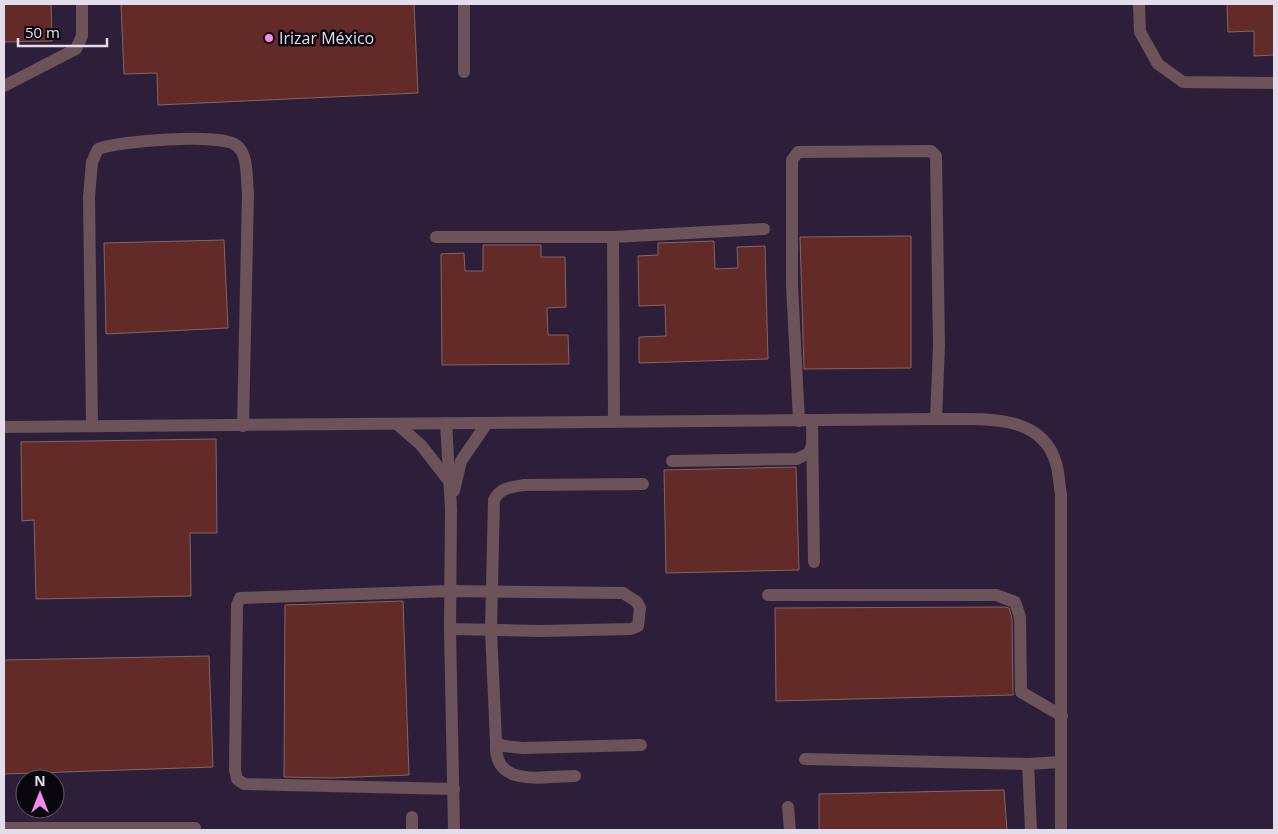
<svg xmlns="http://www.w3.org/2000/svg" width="1278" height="834" font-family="'Open Sans',sans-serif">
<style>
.built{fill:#2d1f3a;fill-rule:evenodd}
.building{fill:#622b28;stroke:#856562}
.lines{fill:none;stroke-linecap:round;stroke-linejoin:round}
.minor{stroke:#6c5259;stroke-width:12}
.poi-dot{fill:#f788ec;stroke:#0a060e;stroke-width:2}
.labels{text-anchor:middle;stroke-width:5;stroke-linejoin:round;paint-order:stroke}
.poi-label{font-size:16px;fill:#e3ddeb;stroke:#0a060e;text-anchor:start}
</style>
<rect width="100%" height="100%" fill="#23182d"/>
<!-- built -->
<path class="built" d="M4 4H1274V830H4ZM25 779H55V809H25Z"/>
<!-- building -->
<g class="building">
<polygon points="4,4 51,4 52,41 4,42"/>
<polygon points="121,4 414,4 418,93 158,105 157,73 124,74"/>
<polygon points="1227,4 1274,4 1274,55 1254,56 1254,31 1228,32"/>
<polygon points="911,236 911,368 804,369 800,237"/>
<polygon points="224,240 228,328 106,334 104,243"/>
<polygon points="714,241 715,269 738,268 737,247 765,246 768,359 639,363 639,337 666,336 665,305 639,306 638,256 658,255 658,243"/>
<polygon points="483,245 541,245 541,257 565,257 566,307 547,308 548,335 568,335 569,364 442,365 441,254 464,253 465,271 483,271"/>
<polygon points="216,439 217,533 190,533 191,596 36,599 34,520 22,521 21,442"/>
<polygon points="796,467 799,570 666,573 664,470"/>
<polygon points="403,601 409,775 331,778 284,777 285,605"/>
<polygon points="1004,607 1009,608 1012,618 1013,695 776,701 775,608"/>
<polygon points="209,656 213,767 4,774 4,660"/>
<polygon points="1004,790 1007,830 819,830 819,794"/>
</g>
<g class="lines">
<!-- minor -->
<g class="minor">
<polyline points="1139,4 1140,32 1158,64 1183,82 1274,83"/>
<polyline points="464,72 464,4"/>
<polyline points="4,86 76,49 82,36 82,4"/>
<polyline points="436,237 613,237 614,422"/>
<polyline points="613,237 764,229"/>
<polyline points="799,421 792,285 792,160 798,152 931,151 936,156 939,346 936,419"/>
<polyline points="812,421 814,562"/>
<polyline points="446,423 451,508 450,629 454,830"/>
<path d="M92 425 89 197 92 162 98 149C117 141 221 133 236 145 249 154 246 179 248 193L243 426"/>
<polyline points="398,425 421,445 449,481"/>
<path d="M4 427 936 419C978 420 1041 411 1056 463 1059 473 1059 484 1061 494V830"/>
<polyline points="672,461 797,459 809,453 812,445"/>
<polyline points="454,491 461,461 487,423"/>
<polyline points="768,595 996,595 1015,602 1020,617 1021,692 1062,716"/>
<polyline points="450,629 540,631 631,629 638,626 640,608 637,602 623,593 451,591 240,598 237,605 235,770 237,779 244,784 454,789"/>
<path d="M496 742C493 789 542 776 575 776"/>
<path d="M641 745 523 748 504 746 496 742 491 630 494 500C500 488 511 487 524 485L643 484"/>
<polyline points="805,759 1028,764 1061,762"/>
<polyline points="1028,764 1031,830"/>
<polyline points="788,807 790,830"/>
<polyline points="412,817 412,830"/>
<polyline points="4,828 195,828"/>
</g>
</g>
<!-- markers -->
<circle class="poi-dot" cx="269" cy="38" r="5"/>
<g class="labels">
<!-- poi labels -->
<g class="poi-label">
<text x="279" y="44">Irizar México</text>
</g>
</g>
<!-- border -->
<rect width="1278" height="834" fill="none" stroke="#e3ddeb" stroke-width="10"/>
<!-- north arrow -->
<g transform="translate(40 794)"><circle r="24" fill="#0a060e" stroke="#615c66"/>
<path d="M0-4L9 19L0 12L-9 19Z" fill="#f788ec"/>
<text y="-8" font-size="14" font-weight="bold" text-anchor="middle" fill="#e3ddeb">N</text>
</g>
<!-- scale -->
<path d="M18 38v8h89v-8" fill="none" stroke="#e3ddeb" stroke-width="2.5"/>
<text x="25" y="38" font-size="15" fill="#e3ddeb" stroke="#0a060e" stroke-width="4" paint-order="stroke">50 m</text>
</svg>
